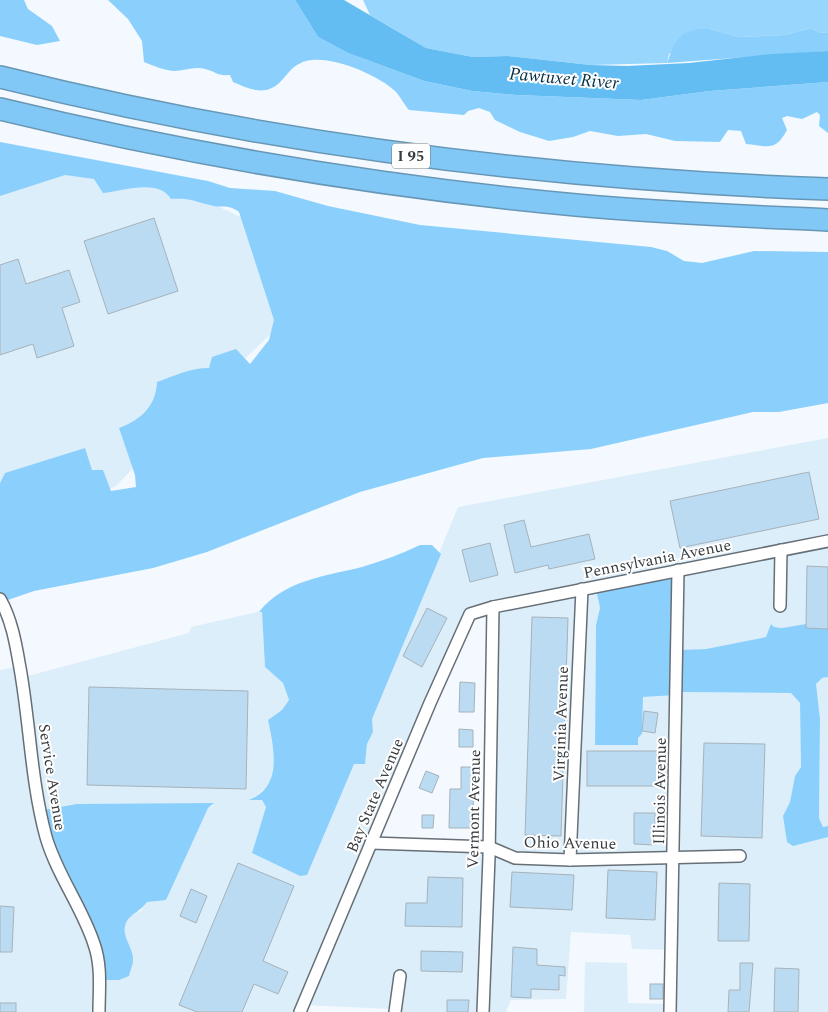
<svg xmlns="http://www.w3.org/2000/svg" width="828" height="1012" font-family="Spectral,serif">
<style>
.built{fill:#dceefa;fill-rule:evenodd}
.green{fill:#98d6fe}
.forest{fill:#8bd0fc}
.water{fill:#63bdf3}
.building{fill:#badbf2;stroke:#a7b2b9}
.lines{fill:none;stroke-linecap:round;stroke-linejoin:round}
.minor-casing{stroke:#666f76;stroke-width:14}
.motorway-casing{stroke:#6897b6;stroke-width:24}
.minor{stroke:#fff;stroke-width:11}
.motorway{stroke:#81c8f6;stroke-width:21}
.labels{text-anchor:middle;stroke-width:4;stroke-linejoin:round;paint-order:stroke}
.shield{fill:#fff;stroke:#747779;stroke-width:1}
.shield-label{font-size:15px;font-weight:bold;fill:#393d40}
.street-label{font-size:16px;fill:#393d40;stroke:#fff}
.water-label{font-size:18px;font-style:italic;fill:#052e44;stroke:#fff}
</style>
<rect width="100%" height="100%" fill="#f3f9fe"/>
<!-- built -->
<g class="built">
<polygon points="0,145 172,185 245,219 280,325 163,437 115,487 0,516"/>
<path d="M828 438V629L808 627 806 624 782 628 774 627 766 637 706 649 678 650 596 589 600 608 596 625 595 744 638 745V738L642 734 643 697 677 695 681 692 791 693 800 703 801 767 795 776 790 802 784 816 787 842 828 837V1012H672L674 950 632 949 630 935 571 932 566 999 511 1000 506 1012H391V1009L305 1005 302 1012H0V670L20 666 24 677 189 633 191 627 262 611 265 667 283 683 289 700 282 710 268 720 276 754 269 785 251 800H262L266 807 252 853 300 876 354 764H365L367 744 373 732 371 719 458 507ZM473 614H493L485 846 373 844ZM77 804 214 805 208 808 141 911 132 915 125 923V935L134 959Z"/>
<polygon points="828,677 828,826 823,827 819,818 820,719 815,684 822,678"/>
<polygon points="585,962 627,963 628,1003 668,1004 667,1012 584,1012"/>
</g>
<!-- green -->
<polygon class="green" points="363,0 828,0 828,32 820,33 811,28 785,35 740,37 710,29 669,54 667,63 591,65 507,56 473,57 426,48 370,15"/>
<!-- forest -->
<g class="forest">
<polygon points="0,0 24,0 28,9 52,26 60,41 37,45 0,36"/>
<path d="M108 0H295L318 37 348 53 424 81 472 91 517 95 641 100 710 91 828 82V133L819 126 820 115 817 112 802 119 787 116 782 118 787 130C775 152 769 146 746 144L741 131 728 130 720 142 675 141 646 134 618 136 590 131 573 137 549 141 520 132 495 120 490 112 479 108 468 111 464 115 409 110C404 104 400 96 395 91 377 74 321 50 299 64 292 67 287 75 282 80 267 97 251 90 233 82L230 75C216 76 217 72 205 69 195 66 184 71 174 71 163 70 154 66 144 62L142 41 128 19Z"/>
<polygon points="811,28 820,33 828,32 828,51 667,63 674,44 683,34 696,29 710,29 740,37 785,35"/>
<path d="M0 142 208 181 230 188 275 191 328 206 420 225 651 247 667 251 684 261 702 263 754 251 828 252V403L779 412H753L591 449 483 458 360 492 207 552 153 568 34 591 5 601 0 592V483L5 473 85 448 92 470H103L111 491 136 487 135 475 119 428C141 420 156 406 157 382 174 376 190 368 209 368L212 357 236 349 250 364 269 340 274 320 239 212C226 203 222 209 210 205 192 201 191 198 171 199 159 178 122 191 103 193L94 179 65 175 0 196Z"/>
<path d="M420 545H432L441 554 372 719 373 732 367 744 365 764H354L307 875 300 876 252 853 266 807 262 800H249C283 787 274 748 268 720L282 710 289 700 283 683 265 667 262 612H259C284 580 326 576 362 567 382 561 401 554 420 545Z"/>
<polygon points="676,572 678,650 706,649 766,637 771,624 774,627 782,628 806,624 808,627 828,629 828,677 822,678 816,684 820,719 819,818 823,827 828,826 828,837 793,846 787,842 783,816 790,802 795,776 801,767 800,703 791,693 682,692 677,695 643,697 642,734 638,738 638,745 595,745 596,625 600,608 596,589"/>
<path d="M214 803 208 808 166 900 147 902C141 911 132 913 127 921 119 935 134 947 133 960 133 965 130 971 129 976L119 980H101L99 959 60 870 43 810 77 804Z"/>
</g>
<!-- water -->
<polygon class="water" points="295,0 344,0 426,48 473,57 507,56 591,65 627,66 689,63 772,54 828,51 828,82 710,91 641,100 517,95 472,91 424,81 348,53 318,37"/>
<!-- building -->
<g class="building">
<polygon points="154,218 178,291 108,314 84,241"/>
<polygon points="18,259 26,284 69,270 80,302 62,308 74,346 37,358 33,344 0,355 0,265"/>
<polygon points="809,472 819,519 680,548 670,501"/>
<polygon points="524,520 531,547 589,534 595,559 549,569 548,565 515,573 504,525"/>
<polygon points="490,543 498,575 470,582 462,550"/>
<polygon points="807,566 828,567 828,629 806,628"/>
<polygon points="427,608 447,618 422,667 403,656"/>
<polygon points="532,617 568,618 561,836 525,835"/>
<polygon points="460,682 475,683 474,712 459,712"/>
<polygon points="89,687 248,691 246,789 87,785"/>
<polygon points="644,711 658,713 655,733 642,731"/>
<polygon points="459,729 473,730 473,747 459,747"/>
<polygon points="704,743 765,744 762,838 701,836"/>
<rect x="587" y="751" width="72" height="35"/>
<polygon points="461,767 475,767 472,828 449,828 450,789 461,789"/>
<polygon points="426,771 439,776 432,793 419,788"/>
<polygon points="634,813 655,813 655,845 634,844"/>
<polygon points="422,815 434,815 433,828 422,828"/>
<polygon points="238,863 294,886 263,961 288,972 278,994 254,984 242,1012 197,1012 179,1005"/>
<polygon points="608,870 657,872 655,920 606,918"/>
<polygon points="512,872 574,875 572,910 510,907"/>
<polygon points="428,877 463,878 462,927 405,926 406,903 427,903"/>
<polygon points="719,883 750,884 749,941 718,941"/>
<polygon points="191,889 207,896 196,923 180,916"/>
<polygon points="0,906 14,907 12,952 0,952"/>
<polygon points="513,947 537,949 537,965 565,967 565,976 559,975 559,990 531,989 531,998 511,997"/>
<polygon points="421,951 463,952 462,972 421,971"/>
<polygon points="740,963 753,963 749,1012 728,1012 729,990 740,990"/>
<polygon points="775,968 799,969 798,1012 774,1012"/>
<rect x="650" y="984" width="13" height="15"/>
<polygon points="447,1000 469,1000 468,1012 447,1012"/>
<rect x="0" y="1003" width="16" height="9"/>
</g>
<g class="lines">
<defs>
<g id="minor">
<path d="M0 599C12 620 16 645 20 668 30 724 31 782 46 837 57 875 82 907 94 944 102 966 99 990 99 1012"/>
<polyline points="780,606 781,550"/>
<polyline points="371,843 489,847 515,858 570,860 740,856"/>
<polyline points="570,860 582,589"/>
<polyline points="300,1012 430,703 470,614 493,607 828,541"/>
<polyline points="395,1012 400,976"/>
<polyline points="483,1012 489,857 493,607"/>
<polyline points="670,1012 678,570"/>
</g>
<g id="motorway">
<path d="M0 77C272 145 548 179 828 189"/>
<path d="M0 109C190 155 382 187 576 205 660 213 744 216 828 220"/>
</g>
</defs>
<!-- minor casing -->
<use href="#minor" class="minor-casing"/>
<!-- motorway casing -->
<use href="#motorway" class="motorway-casing"/>
<!-- minor -->
<use href="#minor" class="minor"/>
<!-- motorway -->
<use href="#motorway" class="motorway"/>
</g>
<g class="labels">
<!-- shield labels -->
<rect class="shield" x="392" y="143.5" width="38" height="25" rx="4"/>
<g class="shield-label">
<text x="411" y="161">I 95</text>
</g>
<!-- street labels -->
<g class="street-label">
<text transform="translate(657 558) rotate(-11)" y="6">Pennsylvania Avenue</text>
<text transform="translate(560 724) rotate(-88)" y="6">Virginia Avenue</text>
<text transform="translate(53 777) rotate(81)" y="6">Service Avenue</text>
<text transform="translate(659 791) rotate(-89)" y="6">Illinois Avenue</text>
<text transform="translate(374 795) rotate(-67)" y="6">Bay State Avenue</text>
<text transform="translate(473 809) rotate(-89)" y="6">Vermont Avenue</text>
<text transform="translate(570 842) rotate(1)" y="6">Ohio Avenue</text>
</g>
<!-- water labels -->
<g class="water-label">
<text transform="translate(564 78) rotate(5)" y="6">Pawtuxet River</text>
</g>
</g>
</svg>
